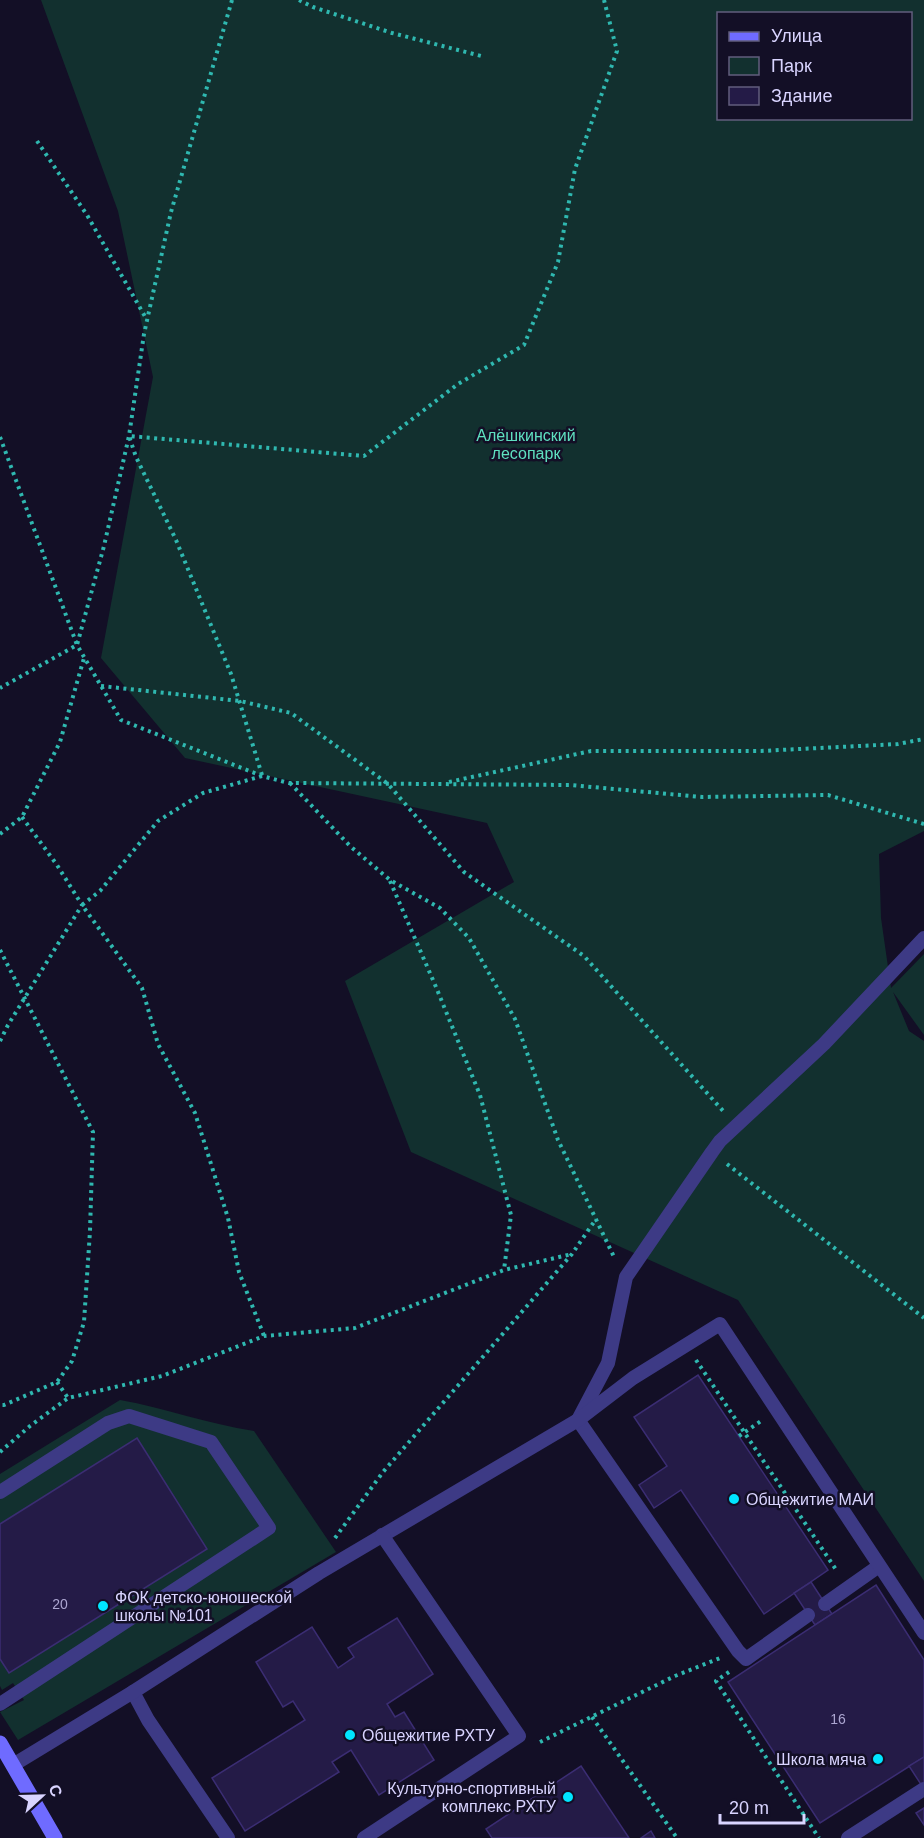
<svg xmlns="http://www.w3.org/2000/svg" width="924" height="1838" font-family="Helvetica,sans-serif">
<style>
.green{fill:#12302f;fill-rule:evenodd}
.building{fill:#241b47;stroke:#3b2d73;stroke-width:1.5}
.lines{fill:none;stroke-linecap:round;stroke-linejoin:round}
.path{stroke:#2fb8b0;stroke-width:4;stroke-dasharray:3 4.5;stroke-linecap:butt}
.lane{stroke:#3d3a85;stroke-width:14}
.secondary{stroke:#6f6bff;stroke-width:15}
.poi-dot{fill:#00e5ff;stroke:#130f26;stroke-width:2}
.labels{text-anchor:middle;stroke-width:5;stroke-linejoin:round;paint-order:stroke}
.number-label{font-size:14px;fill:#aca6d1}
.park-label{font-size:16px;fill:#5fe0c0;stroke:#130f26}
.poi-label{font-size:16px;fill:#d9d4ff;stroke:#130f26;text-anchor:start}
</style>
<rect width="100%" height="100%" fill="#130f26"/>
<!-- green -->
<g class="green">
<path d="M41 0H924V831L879 854 881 918 891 988 924 954V1035L893 992 909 1031 924 1041V1581L738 1300 411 1152 345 981 514 882 487 823 185 758 101 658 153 377 118 211ZM718 14H910V118H718Z"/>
<path d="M120 1400C165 1408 208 1424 254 1431L336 1552 18 1740 0 1712 24 1700 13 1683 2 1690 0 1686V1474Z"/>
</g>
<!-- building -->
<g class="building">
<polygon points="698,1375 828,1570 764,1614 681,1490 654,1508 639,1485 667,1466 634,1417"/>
<polygon points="137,1438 207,1549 9,1673 0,1659 0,1524"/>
<polygon points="811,1582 832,1614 815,1625 794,1593"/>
<polygon points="876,1585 924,1660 924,1757 820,1823 728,1682"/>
<polygon points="397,1618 433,1674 387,1704 395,1717 404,1712 434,1760 379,1795 351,1750 332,1762 339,1772 245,1831 212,1778 305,1720 293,1701 283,1707 256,1662 312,1627 338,1668 354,1657 348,1648"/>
<polygon points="924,1757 924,1789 909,1766"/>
<polygon points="581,1766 629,1838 492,1838 486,1829"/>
<polygon points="924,1808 924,1825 916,1813"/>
<polygon points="651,1831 655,1838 641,1838"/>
</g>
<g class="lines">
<!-- path -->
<g class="path">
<polyline points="232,0 171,212 144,334 129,436 104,546 77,645 121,720 262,776 289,783 570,785 702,797 828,795 924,824"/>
<polyline points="299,0 313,7 392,33 485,57"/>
<polyline points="37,141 87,215 147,320"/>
<polyline points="0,437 77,645 0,688"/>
<polyline points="101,686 240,701 291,713 388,784 464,872 584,956 724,1112"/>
<polyline points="262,775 231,674 176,540 136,457 129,436 364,456 458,384 524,345 558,262 575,169 617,51 604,0"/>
<polyline points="262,776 203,793 158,821 100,891 82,905 142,988 158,1044 195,1113 228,1218 239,1272 264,1336"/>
<polyline points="449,782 591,751 761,751 898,744 924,739"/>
<polyline points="290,783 350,846 390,880 440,908 469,938 515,1019 558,1140 615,1259"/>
<polyline points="0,834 22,817 60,742 84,658"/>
<polyline points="390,881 436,987 480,1095 511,1215 504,1270"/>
<polyline points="0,950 93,1132 90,1231 84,1322 72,1361 57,1382 4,1405 0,1405"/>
<polyline points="0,1041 8,1025 82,905 57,865 22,817"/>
<polyline points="727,1164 924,1318"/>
<polyline points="696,1360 837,1571"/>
<polyline points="57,1382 68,1398"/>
<polyline points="739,1436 761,1421"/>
<polyline points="0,1452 30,1426 68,1398 162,1376 264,1336 355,1328 504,1270 572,1254"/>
<polyline points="335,1538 383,1472 572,1254 596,1219"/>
<polyline points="729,1672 716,1681 819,1838"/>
<polyline points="592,1717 677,1838"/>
<polyline points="540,1742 675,1676 720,1658"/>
</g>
<!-- lane -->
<g class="lane">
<polyline points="0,1492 108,1423 129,1416 211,1442 269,1528 0,1704"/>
<polyline points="825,1604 879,1566"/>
<polyline points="808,1615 746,1659 738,1651 578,1420 608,1363 626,1277 712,1152 720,1141 824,1044 924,938"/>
<polyline points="133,1692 148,1720 228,1838"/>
<polyline points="13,1765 133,1692 319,1573 578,1420 633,1378 720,1324 924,1633"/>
<polyline points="364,1838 519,1736 382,1535"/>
<polyline points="848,1838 924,1789"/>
</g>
<!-- secondary -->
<polyline class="secondary" points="0,1743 55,1838"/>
</g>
<!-- markers -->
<g class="poi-dot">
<circle cx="734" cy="1499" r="6"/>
<circle cx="103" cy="1606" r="6"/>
<circle cx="350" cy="1735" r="6"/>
<circle cx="878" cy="1759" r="6"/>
<circle cx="568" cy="1797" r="6"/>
</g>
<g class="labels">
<!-- number labels -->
<g class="number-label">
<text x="60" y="1609">20</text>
<text x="838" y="1724">16</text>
</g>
<!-- park labels -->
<g class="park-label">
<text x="526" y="441">Алёшкинский<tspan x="526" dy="18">лесопарк</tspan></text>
</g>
<!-- poi labels -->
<g class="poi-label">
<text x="746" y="1505">Общежитие МАИ</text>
<text x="115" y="1603">ФОК детско-юношеской<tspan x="115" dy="18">школы №101</tspan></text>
<text x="362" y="1741">Общежитие РХТУ</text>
<text x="866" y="1765" text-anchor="end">Школа мяча</text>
<text x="556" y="1794" text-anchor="end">Культурно-спортивный<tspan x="556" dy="18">комплекс РХТУ</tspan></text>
</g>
</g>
<!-- legend -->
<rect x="717" y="12" width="195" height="108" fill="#130f26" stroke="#625e7d" stroke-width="1.5"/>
<rect x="729" y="32" width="30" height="9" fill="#6f6bff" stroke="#625e7d" stroke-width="1.5"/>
<text x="771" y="42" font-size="18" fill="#d9d4ff">Улица</text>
<rect x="729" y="57" width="30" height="18" fill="#12302f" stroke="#625e7d" stroke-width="1.5"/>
<text x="771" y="72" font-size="18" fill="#d9d4ff">Парк</text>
<rect x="729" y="87" width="30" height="18" fill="#241b47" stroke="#625e7d" stroke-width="1.5"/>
<text x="771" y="102" font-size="18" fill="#d9d4ff">Здание</text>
<!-- north arrow -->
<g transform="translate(42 1796) rotate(68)" stroke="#130f26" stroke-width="4.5" paint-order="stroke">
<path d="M0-4.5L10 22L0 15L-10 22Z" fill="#d9d4ff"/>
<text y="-9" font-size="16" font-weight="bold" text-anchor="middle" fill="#d9d4ff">С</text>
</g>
<!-- scale -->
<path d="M720 1814v9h84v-9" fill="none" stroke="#d9d4ff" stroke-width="3"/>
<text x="729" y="1814" font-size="18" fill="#d9d4ff" stroke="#130f26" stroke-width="4.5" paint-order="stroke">20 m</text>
</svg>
